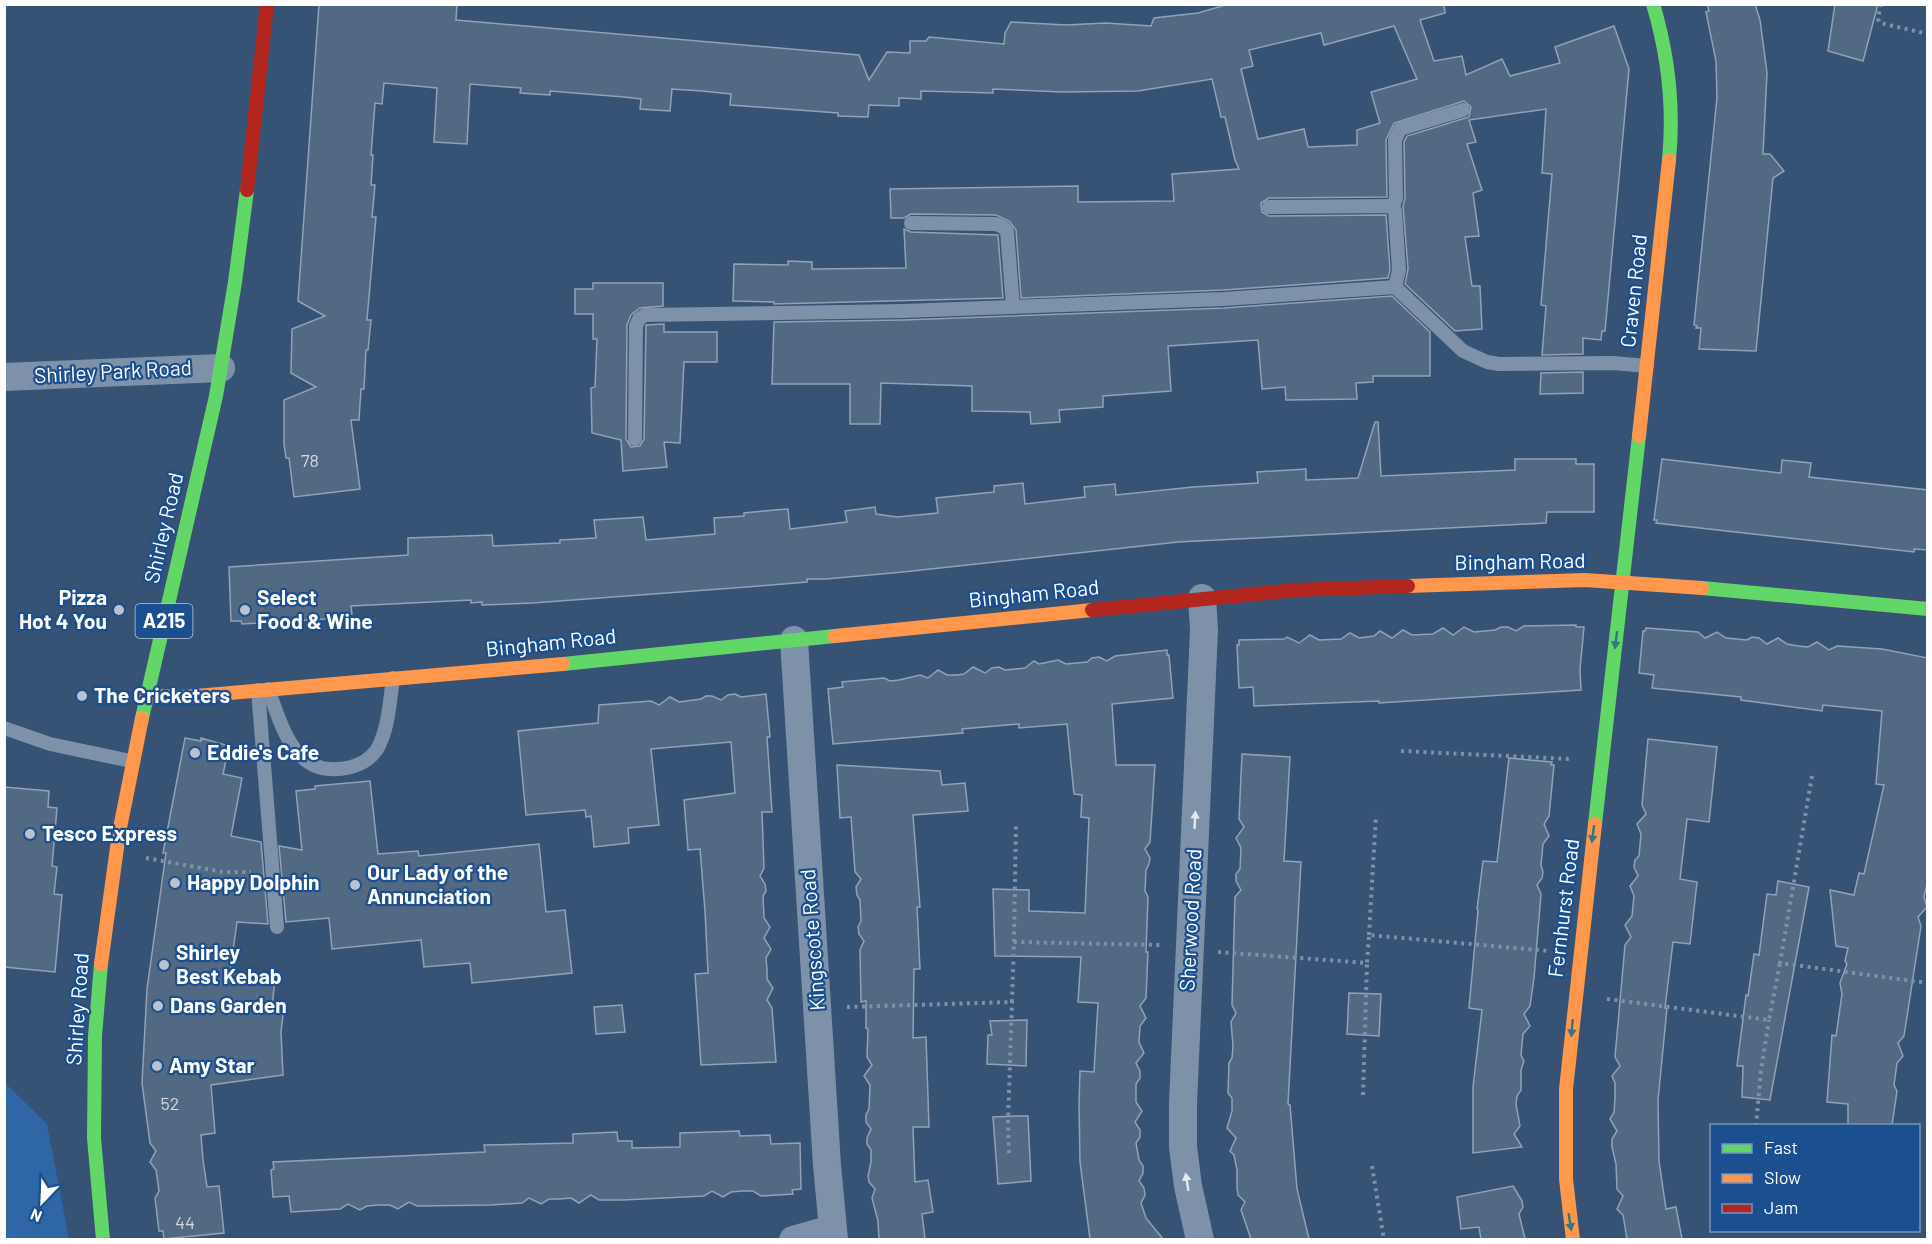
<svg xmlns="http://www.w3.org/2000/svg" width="1932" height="1244" font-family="Barlow,sans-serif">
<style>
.green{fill:#2f66a5}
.building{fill:#526984;stroke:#92a2b6;stroke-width:1.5;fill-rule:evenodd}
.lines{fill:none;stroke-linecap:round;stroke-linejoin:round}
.path{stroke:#7d92a8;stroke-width:4;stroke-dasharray:3 4.5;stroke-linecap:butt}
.lane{stroke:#7d92a8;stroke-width:14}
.street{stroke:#7d92a8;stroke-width:28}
.fast{stroke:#63d668;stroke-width:14}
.slow{stroke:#ff974d;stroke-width:14}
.jam{stroke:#b3261e;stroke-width:14}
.oneway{fill:#317883}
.oneway2{fill:#e5e9ee}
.poi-dot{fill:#b9c2ce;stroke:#1b4f8f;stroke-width:2}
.labels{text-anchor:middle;stroke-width:4.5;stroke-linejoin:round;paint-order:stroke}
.number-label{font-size:18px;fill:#d4dae0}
.shield{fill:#1b4f8f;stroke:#bbcadd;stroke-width:1.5}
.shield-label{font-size:20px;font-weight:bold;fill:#fff}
.street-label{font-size:21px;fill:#fff;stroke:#1b4f8f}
.poi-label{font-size:21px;font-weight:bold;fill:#fff;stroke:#1b4f8f;text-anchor:start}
</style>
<rect width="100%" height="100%" fill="#365274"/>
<!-- green -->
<polygon class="green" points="5,1083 47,1124 69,1239 5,1239"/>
<!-- building -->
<g class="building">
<path d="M319 4H457L456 20 859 55 869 80 887 52 910 53V41H926L929 37 1004 44 1005 33 1011 22 1066 25 1106 23 1151 26 1154 18 1198 13 1229 4H1444L1445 13 1420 20 1434 61 1462 56 1466 75 1502 59 1510 76 1560 63 1555 47 1614 26 1629 69 1605 331H1602L1601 340 1583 338V354L1542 355 1546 306 1541 305 1552 174 1542 173 1546 109 1469 120 1476 142 1467 144 1482 190 1473 193 1479 236 1465 237 1472 286H1480L1482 329 1455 331 1405 284 1408 269 1403 206 1405 198 1404 142 1407 136 1469 117 1471 107 1464 101 1394 123 1386 140 1387 197 1269 198 1261 203 1262 212 1269 216 1386 215 1390 269 1388 278 1224 290 1021 298 1016 230 1009 221 996 215 911 214 904 218H891L890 189 1078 186V202L1174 201 1172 174 1239 169 1235 160 1225 117H1221L1212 79 1138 91 1062 92 993 89V93L921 91V99L899 98V106L869 105 868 117 838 116V113L730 105 731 94 702 91 672 89 670 111 640 109 641 99 624 97 550 91V95L520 93 521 88 470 84 467 144 434 142 437 88 384 83 382 104 375 103 371 155H373L371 185H375L372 217H376L367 320H371L368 350H366L364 389H361L359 420H351L360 489 294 497 289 458H286L284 444V400L316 387 291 373 292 329 325 316 298 301ZM1394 26 1417 79 1371 92 1380 123 1357 130V145L1308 147 1304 129 1258 139 1241 69 1253 66 1249 50 1321 33 1324 45Z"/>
<polygon points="1707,4 1755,4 1760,20 1767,73 1763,154 1770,154 1784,171 1773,178 1756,351 1699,349 1701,328 1696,328 1697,326 1694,325 1717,97 1716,61 1706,12 1709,11"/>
<polygon points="1835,4 1878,4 1863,61 1828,51"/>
<polygon points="904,229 911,232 998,235 1003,298 774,304 774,302 733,301 734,264 788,265 788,261 812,262 812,269 906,268"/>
<polygon points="593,283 663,283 663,306 640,308 631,315 627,325 626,439 631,447 640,446 644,439 646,325 664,324 664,332 717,332 717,362 684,362 680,443 664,442 667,467 623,471 621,440 592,433 591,388 595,387 597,339 593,339 593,314 575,314 575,289 593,289"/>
<polygon points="1392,296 1430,332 1430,376 1373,376 1373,382 1356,383 1357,399 1286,400 1285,387 1262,389 1258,340 1168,346 1171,391 1103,396 1103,407 1059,410 1060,422 1031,424 1030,412 972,411 972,386 881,383 880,424 850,424 850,384 772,384 774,322 903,320 1224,308"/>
<polygon points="1583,372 1583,393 1540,394 1541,373"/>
<polygon points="1375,422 1378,422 1381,476 1515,470 1515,459 1576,459 1576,464 1594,464 1594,512 1547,512 1546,523 1178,542 903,572 826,579 807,579 807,582 747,587 533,603 482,605 482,602 471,603 471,600 351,606 352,614 342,615 342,618 242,624 241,621 231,621 229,567 408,555 408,538 492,535 493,546 560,543 560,540 596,538 594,520 643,517 646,540 715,534 714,518 744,516 744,513 774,510 788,509 790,529 847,522 845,511 875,507 876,514 897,517 938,513 936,498 994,492 994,486 1023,483 1025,504 1085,497 1084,487 1115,484 1116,495 1193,487 1258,483 1257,472 1306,469 1306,480 1358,478"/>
<polygon points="1662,459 1781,473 1782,460 1811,463 1809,477 1928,490 1928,550 1914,549 1914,552 1656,523 1657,520 1654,520"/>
<polygon points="1576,625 1576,627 1584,627 1580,669 1581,690 1379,703 1379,701 1254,706 1253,687 1239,688 1237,645 1239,645 1239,640 1284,639 1287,637 1299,643 1310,635 1319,640 1341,639 1350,633 1359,638 1374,636 1380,631 1392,638 1403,630 1412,635 1433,634 1443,628 1453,635 1464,627 1474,632 1495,630 1501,627 1508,627 1516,631 1524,626"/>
<polygon points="1646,628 1698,632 1705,638 1717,632 1726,638 1747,640 1752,637 1759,638 1767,644 1778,638 1787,644 1798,646 1808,647 1817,642 1829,650 1837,646 1882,649 1928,658 1928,880 1924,897 1927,907 1918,917 1921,926 1904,1036 1898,1043 1903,1056 1897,1063 1894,1085 1897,1091 1892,1125 1848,1125 1848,1104 1827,1102 1832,1035 1836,1036 1842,994 1840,983 1847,964 1845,961 1848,948 1836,946 1830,890 1854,895 1859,873 1864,874 1884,785 1876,784 1882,711 1823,705 1822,711 1741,700 1741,697 1652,688 1654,675 1639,673 1643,631 1645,631"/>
<polygon points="1167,650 1167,655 1169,655 1173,698 1112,704 1116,765 1155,765 1150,842 1145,849 1150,858 1149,864 1146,870 1145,891 1148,897 1146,952 1148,952 1146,998 1140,1006 1146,1018 1140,1026 1139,1042 1144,1053 1136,1063 1140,1071 1140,1078 1136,1084 1136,1102 1142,1111 1135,1122 1140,1130 1140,1137 1136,1143 1139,1160 1143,1166 1143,1173 1139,1181 1144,1188 1145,1195 1141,1203 1146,1218 1163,1239 1090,1239 1080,1162 1079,1104 1080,1071 1094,1072 1098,1003 1078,1002 1081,957 995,956 993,889 1029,890 1029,911 1085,913 1089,818 1081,817 1082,795 1074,794 1067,724 1019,728 1019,724 962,729 963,733 833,744 828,689 843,687 842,682 884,678 890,681 899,680 920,675 928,678 938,670 947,675 957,675 964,674 973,667 985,673 992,668 999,667 1005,670 1025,668 1034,661 1039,664 1058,660 1066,664 1087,662 1092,658 1099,657 1107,661 1115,656"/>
<polygon points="735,694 741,697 766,694 770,737 767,737 772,812 762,812 764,868 760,876 765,884 766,891 763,896 764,918 770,927 764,938 771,949 766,958 767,969 767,979 773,988 767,1000 772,1008 776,1062 701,1065 695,974 708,973 705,911 700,849 688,850 684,800 735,793 731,742 651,749 659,825 628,828 629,843 594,847 591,816 586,817 585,810 526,815 518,731 598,723 599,705 651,701 659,705 670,697 679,702 701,699 706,696 712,696 721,700 728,695"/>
<polygon points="185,738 201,741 201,738 229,746 223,774 242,778 231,836 261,842 268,924 237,922 230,973 275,980 272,1006 284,1007 281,1032 283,1075 211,1085 215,1133 201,1135 203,1160 207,1187 219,1186 224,1233 164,1239 163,1231 159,1231 155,1198 159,1191 156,1170 150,1162 156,1151 150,1143 142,1083 147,989 166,853 163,853"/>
<polygon points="1648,739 1717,747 1709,822 1687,819 1680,879 1697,882 1690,944 1673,942 1665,1008 1667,1008 1658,1100 1659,1161 1666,1209 1676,1207 1682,1239 1627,1239 1623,1215 1617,1209 1623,1196 1617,1189 1616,1164 1612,1147 1612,1139 1617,1131 1610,1119 1614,1112 1615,1098 1615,1083 1612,1076 1620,1066 1615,1057 1625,945 1631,937 1625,925 1632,916 1634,896 1630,886 1638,876 1634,867 1635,860 1639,856 1641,834 1637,824 1646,814 1642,805"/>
<polygon points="1242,754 1290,757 1284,861 1301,862 1288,1104 1290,1105 1297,1189 1309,1239 1251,1239 1241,1210 1245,1202 1238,1195 1237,1188 1237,1170 1234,1155 1230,1151 1236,1138 1227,1128 1232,1111 1232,1098 1228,1093 1229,1063 1232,1058 1233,1046 1231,1022 1236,1013 1232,1005 1235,897 1241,890 1236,881 1236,874 1240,869 1241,848 1236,838 1244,827 1239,819"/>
<polygon points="1509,758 1552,762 1551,765 1554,765 1549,816 1544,824 1549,836 1543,844 1541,865 1543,872 1542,878 1537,885 1541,894 1534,978 1530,1006 1524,1014 1530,1026 1523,1034 1521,1055 1524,1061 1521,1070 1521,1090 1517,1096 1516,1104 1520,1126 1514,1134 1522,1147 1473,1153 1473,1087 1482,1010 1469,1008 1478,910 1477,909 1483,861 1497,862"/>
<polygon points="837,765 940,771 942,785 965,783 968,811 913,815 920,907 917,907 920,969 914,969 913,1038 926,1037 929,1127 913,1127 915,1182 928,1180 933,1212 922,1214 925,1239 879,1239 878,1221 872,1198 875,1189 869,1182 868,1176 871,1162 871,1150 867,1144 867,1138 871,1129 866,1122 866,1115 869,1109 870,1085 864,1076 872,1065 867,1057 868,1029 866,1028 866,1001 861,1002 860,950 864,941 859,934 858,927 861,921 860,900 857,895 856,887 861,879 855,872 851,817 840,818"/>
<polygon points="370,781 378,854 418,851 419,856 539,844 546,912 565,910 572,973 472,983 470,963 424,967 421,940 332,949 329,918 286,922 279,846 302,850 296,791 315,789 315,786"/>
<polygon points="4,787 49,791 48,807 57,808 52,866 57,867 54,894 62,895 55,972 4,967"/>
<polygon points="1778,881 1809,887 1770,1100 1742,1097 1743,1066 1737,1066 1746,995 1748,996 1754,954 1759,955 1767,894 1776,895"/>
<polygon points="1349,993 1381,994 1379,1036 1347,1034"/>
<polygon points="622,1005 625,1032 596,1034 594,1007"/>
<polygon points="1027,1020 1026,1066 987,1064 988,1035 992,1035 990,1021"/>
<polygon points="1016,1116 1028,1116 1031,1181 998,1184 993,1117"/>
<polygon points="739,1131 740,1136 770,1135 771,1144 800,1143 801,1189 792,1190 793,1194 761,1196 753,1191 742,1191 731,1192 723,1197 712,1191 704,1196 623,1200 599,1200 591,1195 579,1203 571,1198 560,1199 549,1199 541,1204 529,1198 522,1203 491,1205 417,1206 409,1202 398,1209 390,1205 378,1205 367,1206 360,1210 348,1204 340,1209 291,1212 289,1196 273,1197 271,1170 274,1169 273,1162 485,1152 484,1145 573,1143 573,1134 617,1132 618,1141 632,1141 632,1148 680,1147 680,1133"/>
<polygon points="1513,1186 1522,1201 1523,1207 1519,1214 1525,1239 1481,1239 1479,1227 1461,1229 1457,1197"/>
</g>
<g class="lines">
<!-- path -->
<g class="path">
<polyline points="1881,4 1878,19 1880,23 1928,34"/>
<polyline points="1401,751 1571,759"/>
<polyline points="1812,776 1780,963 1928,983"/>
<polyline points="146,858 223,872 251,872"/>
<polyline points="1369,935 1376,815"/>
<polyline points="1014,942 1016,822"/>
<polyline points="1218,952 1367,963 1369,935 1549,951"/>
<polyline points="1607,999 1769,1020 1780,963"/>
<polyline points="847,1007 1012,1002 1014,942 1160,945"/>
<polyline points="1363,1095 1367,963"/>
<polyline points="1756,1126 1761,1070 1769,1020"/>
<polyline points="1009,1153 1008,1122 1012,1002"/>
<polyline points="1372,1166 1384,1240"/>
</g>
<!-- lane -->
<g class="lane">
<polyline points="1393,206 1396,198 1395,140 1400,129 1463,110"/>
<polyline points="911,223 996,224 1003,227 1007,231 1013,307"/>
<polyline points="1395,287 1463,351 1487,362 1499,364 1613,363 1647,366"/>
<polyline points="635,439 636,326 639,319 645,315 903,311 1224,299 1395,287 1399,270 1395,211 1393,206 1269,207"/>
<path d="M268 689C283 729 295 781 351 767 365 763 376 755 381 741 389 722 390 699 393 678"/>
<polyline points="258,690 277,927"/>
<polyline points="4,728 50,744 131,761"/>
</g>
<!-- street -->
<g class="street">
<polyline points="4,377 221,368"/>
<polyline points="794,640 827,1165 834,1240"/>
<polyline points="793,1240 832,1229"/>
<polyline points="1200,1240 1188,1186 1183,1147 1183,1103 1204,630 1202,598"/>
</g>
<!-- fast -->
<g class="fast">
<path d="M1653 4C1668 54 1674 108 1669 160"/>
<polyline points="1702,588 1928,609"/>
<polyline points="563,664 835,636"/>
<polyline points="142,718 216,396 235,282 247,190"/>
<polyline points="1595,824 1639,436"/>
<polyline points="101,964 95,1036 94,1138 103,1240"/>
</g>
<!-- slow -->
<g class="slow">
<polyline points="1639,436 1669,160"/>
<polyline points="1408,586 1585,580 1702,588"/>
<polyline points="835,636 1092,610"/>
<polyline points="146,696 184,697 563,664"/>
<polyline points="101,964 119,833 142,718"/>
<polyline points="1573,1240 1566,1179 1566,1089 1595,824"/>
</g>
<!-- jam -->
<g class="jam">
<polyline points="247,190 267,4"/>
<polyline points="1092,610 1296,590 1408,586"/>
</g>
</g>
<!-- one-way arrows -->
<defs><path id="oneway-solid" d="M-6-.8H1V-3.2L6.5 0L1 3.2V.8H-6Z" transform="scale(1.5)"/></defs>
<g class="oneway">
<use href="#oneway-solid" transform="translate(1616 640) rotate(97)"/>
<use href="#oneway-solid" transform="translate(1593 834) rotate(97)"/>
<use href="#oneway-solid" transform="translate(1572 1028) rotate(95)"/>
<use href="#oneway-solid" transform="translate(1570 1222) rotate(81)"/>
</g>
<g class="oneway2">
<use href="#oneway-solid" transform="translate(1195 820) rotate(-87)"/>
<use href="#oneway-solid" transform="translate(1187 1182) rotate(-99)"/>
</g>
<!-- markers -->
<g class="poi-dot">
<circle cx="119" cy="610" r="6"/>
<circle cx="245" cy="610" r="6"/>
<circle cx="82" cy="696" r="6"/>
<circle cx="195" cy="753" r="6"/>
<circle cx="30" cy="834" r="6"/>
<circle cx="175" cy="883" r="6"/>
<circle cx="355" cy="885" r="6"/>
<circle cx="164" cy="965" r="6"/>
<circle cx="158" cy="1006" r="6"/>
<circle cx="157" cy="1066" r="6"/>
</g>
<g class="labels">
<!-- number labels -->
<g class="number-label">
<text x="310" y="467">78</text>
<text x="170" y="1110">52</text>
<text x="185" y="1229">44</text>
</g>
<!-- shield labels -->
<rect class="shield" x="135.5" y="604" width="57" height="34" rx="4.5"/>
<g class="shield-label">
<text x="164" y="628">A215</text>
</g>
<!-- street labels -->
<g class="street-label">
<text transform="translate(1634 291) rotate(-84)" y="7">Craven Road</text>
<text transform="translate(113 372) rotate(-3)" y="7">Shirley Park Road</text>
<text transform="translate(164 528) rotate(-77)" y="7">Shirley Road</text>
<text transform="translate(1520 562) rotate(-1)" y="7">Bingham Road</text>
<text transform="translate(1034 594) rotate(-6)" y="7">Bingham Road</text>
<text transform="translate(551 643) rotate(-6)" y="7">Bingham Road</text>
<text transform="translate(1564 908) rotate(-83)" y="7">Fernhurst Road</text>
<text transform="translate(1191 920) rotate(-87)" y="7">Sherwood Road</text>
<text transform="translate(813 940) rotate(-94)" y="7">Kingscote Road</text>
<text transform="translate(78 1009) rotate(-86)" y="7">Shirley Road</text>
</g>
<!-- poi labels -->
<g class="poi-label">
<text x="107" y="605" text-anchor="end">Pizza<tspan x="107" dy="24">Hot 4 You</tspan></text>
<text x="257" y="605">Select<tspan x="257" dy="24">Food &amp; Wine</tspan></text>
<text x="94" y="703">The Cricketers</text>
<text x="207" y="760">Eddie's Cafe</text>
<text x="42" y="841">Tesco Express</text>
<text x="367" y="880">Our Lady of the<tspan x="367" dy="24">Annunciation</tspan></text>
<text x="187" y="890">Happy Dolphin</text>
<text x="176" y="960">Shirley<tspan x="176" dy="24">Best Kebab</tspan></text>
<text x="170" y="1013">Dans Garden</text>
<text x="169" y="1073">Amy Star</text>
</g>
</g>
<!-- border -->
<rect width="1932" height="1244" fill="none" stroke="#ffffff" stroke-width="12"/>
<!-- legend -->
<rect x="1710" y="1124" width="210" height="108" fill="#1b4f8f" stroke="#7695bc" stroke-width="1.5"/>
<rect x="1722" y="1144" width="30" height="9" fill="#63d668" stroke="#7695bc" stroke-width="1.5"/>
<text x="1764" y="1154" font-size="18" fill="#ffffff">Fast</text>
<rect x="1722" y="1174" width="30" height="9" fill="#ff974d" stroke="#7695bc" stroke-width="1.5"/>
<text x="1764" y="1184" font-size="18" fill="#ffffff">Slow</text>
<rect x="1722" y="1204" width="30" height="9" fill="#b3261e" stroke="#7695bc" stroke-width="1.5"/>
<text x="1764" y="1214" font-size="18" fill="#ffffff">Jam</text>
<!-- north arrow -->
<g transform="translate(42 1202) rotate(203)" stroke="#1b4f8f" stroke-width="4.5" paint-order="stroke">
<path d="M0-4.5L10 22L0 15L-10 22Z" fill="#ffffff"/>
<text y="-9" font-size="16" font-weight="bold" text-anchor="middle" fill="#ffffff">N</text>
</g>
</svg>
